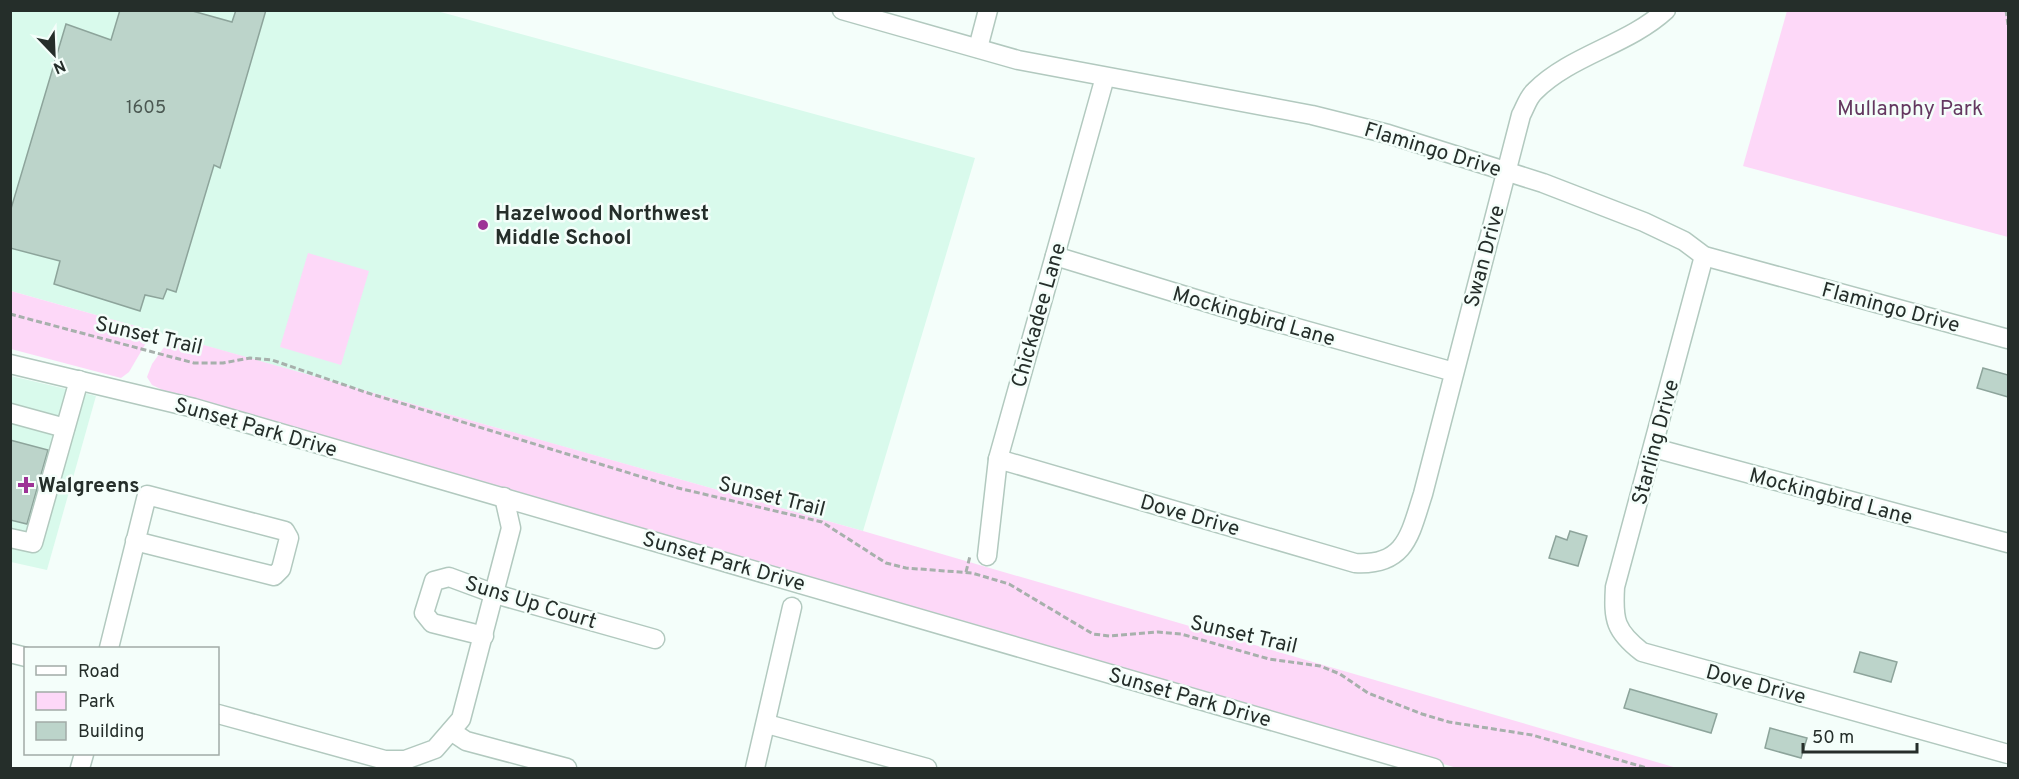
<svg xmlns="http://www.w3.org/2000/svg" width="2019" height="779" font-family="Overpass,sans-serif">
<style>
.built{fill:#d9faec}
.green{fill:#fdd8f8}
.building{fill:#bcd4ca;stroke:#8da49b;stroke-width:1.5}
.lines{fill:none;stroke-linecap:round;stroke-linejoin:round}
.minor-casing{stroke:#b2c9bf;stroke-width:21}
.path{stroke:#a7b0ac;stroke-width:3;stroke-dasharray:6 3;stroke-linecap:butt}
.minor{stroke:#fff;stroke-width:18}
.poi-dot{fill:#9d3396;stroke:#f4fefa;stroke-width:2}
.labels{text-anchor:middle;stroke-width:5;stroke-linejoin:round;paint-order:stroke}
.number-label{font-size:18px;fill:#4b5852}
.park-label{font-size:21px;fill:#643760;stroke:#f4fefa}
.street-label{font-size:21px;fill:#252e2a;stroke:#f4fefa}
.poi-label{font-size:21px;font-weight:bold;fill:#252e2a;stroke:#f4fefa;text-anchor:start}
</style>
<rect width="100%" height="100%" fill="#f4fefa"/>
<!-- built -->
<g class="built">
<polygon points="10,11 437,11 975,158 863,531 11,291"/>
<polygon points="11,376 96,396 47,570 11,562"/>
</g>
<!-- green -->
<g class="green">
<polygon points="1787,11 2008,11 2008,237 1743,166"/>
<polygon points="308,253 369,271 341,365 280,347"/>
<polygon points="11,291 153,331 129,372 121,378 11,349"/>
<polygon points="172,336 863,531 1677,768 1457,768 165,391 152,385 147,377 152,364"/>
</g>
<!-- building -->
<g class="building">
<polygon points="120,10 189,10 232,22 236,10 266,10 220,168 214,165 176,292 167,289 163,299 145,295 140,311 54,284 60,261 10,248 10,212 66,24 111,40"/>
<polygon points="1983,368 2008,375 2008,397 1977,388"/>
<polygon points="10,440 48,450 27,524 10,520"/>
<polygon points="1570,531 1587,536 1578,566 1549,558 1556,536 1567,540"/>
<polygon points="1860,652 1897,662 1891,682 1854,672"/>
<polygon points="1630,689 1717,714 1711,733 1624,708"/>
<polygon points="1770,728 1807,738 1801,758 1765,748"/>
</g>
<g class="lines">
<defs>
<g id="minor">
<polyline points="842,10 1018,60 1312,115 1388,134 1543,183 1644,222 1684,241 1704,256 2008,339"/>
<polyline points="978,48 988,10"/>
<polyline points="1055,256 1222,307 1454,372"/>
<path d="M1704 256 1615 587C1613 620 1615 631 1642 652L2008 754"/>
<polyline points="10,364 194,408 1434,768"/>
<polyline points="10,413 65,428"/>
<polyline points="1654,448 2008,543"/>
<path d="M998 459 1355 563C1406 566 1410 534 1423 494L1521 115C1525 108 1528 97 1535 91 1571 55 1628 45 1666 10"/>
<polyline points="10,538 33,543 79,380"/>
<polyline points="987,556 998,459 1105,77"/>
<polyline points="484,636 432,623 424,613 434,581 449,577 495,594 655,639"/>
<polyline points="109,648 147,495 285,531 289,538 281,569 274,576 135,541"/>
<polyline points="10,653 26,657"/>
<polyline points="218,714 385,760 405,760 435,749 461,719 511,528 504,497"/>
<polyline points="767,724 927,768"/>
<polyline points="451,731 466,741 567,768"/>
<polyline points="80,768 84,754"/>
<polyline points="755,768 792,607"/>
</g>
</defs>
<!-- minor casing -->
<use href="#minor" class="minor-casing"/>
<!-- path -->
<g class="path">
<polyline points="2006,10 2008,25"/>
<polyline points="10,314 194,363 223,363 250,358 272,360 368,393 678,488 822,522 886,563 906,568 972,573 1009,584 1093,634 1110,636 1158,632 1181,634 1269,659 1320,666 1340,674 1368,693 1422,714 1449,722 1532,735 1647,768"/>
<polyline points="966,572 970,556"/>
</g>
<!-- minor -->
<use href="#minor" class="minor"/>
</g>
<!-- markers -->
<g class="poi-dot">
<circle cx="483" cy="225" r="6"/>
<path d="M23 476h6v6h6v6h-6v6h-6v-6h-6v-6h6z"/>
</g>
<g class="labels">
<!-- number labels -->
<g class="number-label">
<text x="146" y="113">1605</text>
</g>
<!-- park labels -->
<g class="park-label">
<text x="1910" y="115">Mullanphy Park</text>
</g>
<!-- street labels -->
<g class="street-label">
<text transform="translate(1433 149) rotate(17)" y="7">Flamingo Drive</text>
<text transform="translate(1484 256) rotate(-75)" y="7">Swan Drive</text>
<text transform="translate(1891 307) rotate(15)" y="7">Flamingo Drive</text>
<text transform="translate(1038 315) rotate(-74)" y="7">Chickadee Lane</text>
<text transform="translate(1254 316) rotate(16)" y="7">Mockingbird Lane</text>
<text transform="translate(149 335) rotate(13)" y="7">Sunset Trail</text>
<text transform="translate(256 427) rotate(16)" y="7">Sunset Park Drive</text>
<text transform="translate(1655 442) rotate(-75)" y="7">Starling Drive</text>
<text transform="translate(772 496) rotate(14)" y="7">Sunset Trail</text>
<text transform="translate(1831 496) rotate(15)" y="7">Mockingbird Lane</text>
<text transform="translate(1190 515) rotate(16)" y="7">Dove Drive</text>
<text transform="translate(724 561) rotate(16)" y="7">Sunset Park Drive</text>
<text transform="translate(531 602) rotate(17)" y="7">Suns Up Court</text>
<text transform="translate(1244 634) rotate(13)" y="7">Sunset Trail</text>
<text transform="translate(1756 684) rotate(15)" y="7">Dove Drive</text>
<text transform="translate(1190 697) rotate(16)" y="7">Sunset Park Drive</text>
</g>
<!-- poi labels -->
<g class="poi-label">
<text x="495" y="220">Hazelwood Northwest<tspan x="495" dy="24">Middle School</tspan></text>
<text x="38" y="492">Walgreens</text>
</g>
</g>
<!-- border -->
<rect width="2019" height="779" fill="none" stroke="#252e2a" stroke-width="24"/>
<!-- legend -->
<rect x="24" y="647" width="195" height="108" fill="#f4fefa" stroke="#a1aba7" stroke-width="1.5"/>
<rect x="36" y="666" width="30" height="9" fill="#ffffff" stroke="#a1aba7" stroke-width="1.5"/>
<text x="78" y="677" font-size="18" fill="#252e2a">Road</text>
<rect x="36" y="692" width="30" height="18" fill="#fdd8f8" stroke="#a1aba7" stroke-width="1.5"/>
<text x="78" y="707" font-size="18" fill="#252e2a">Park</text>
<rect x="36" y="722" width="30" height="18" fill="#bcd4ca" stroke="#a1aba7" stroke-width="1.5"/>
<text x="78" y="737" font-size="18" fill="#252e2a">Building</text>
<!-- north arrow -->
<g transform="translate(54 54) rotate(157)" stroke="#f4fefa" stroke-width="4.5" paint-order="stroke">
<path d="M0-4.5L10 22L0 15L-10 22Z" fill="#252e2a"/>
<text y="-9" font-size="16" font-weight="bold" text-anchor="middle" fill="#252e2a">N</text>
</g>
<!-- scale -->
<path d="M1803 743v9h114v-9" fill="none" stroke="#252e2a" stroke-width="3"/>
<text x="1812" y="743" font-size="18" fill="#252e2a" stroke="#f4fefa" stroke-width="4.5" paint-order="stroke">50 m</text>
</svg>
